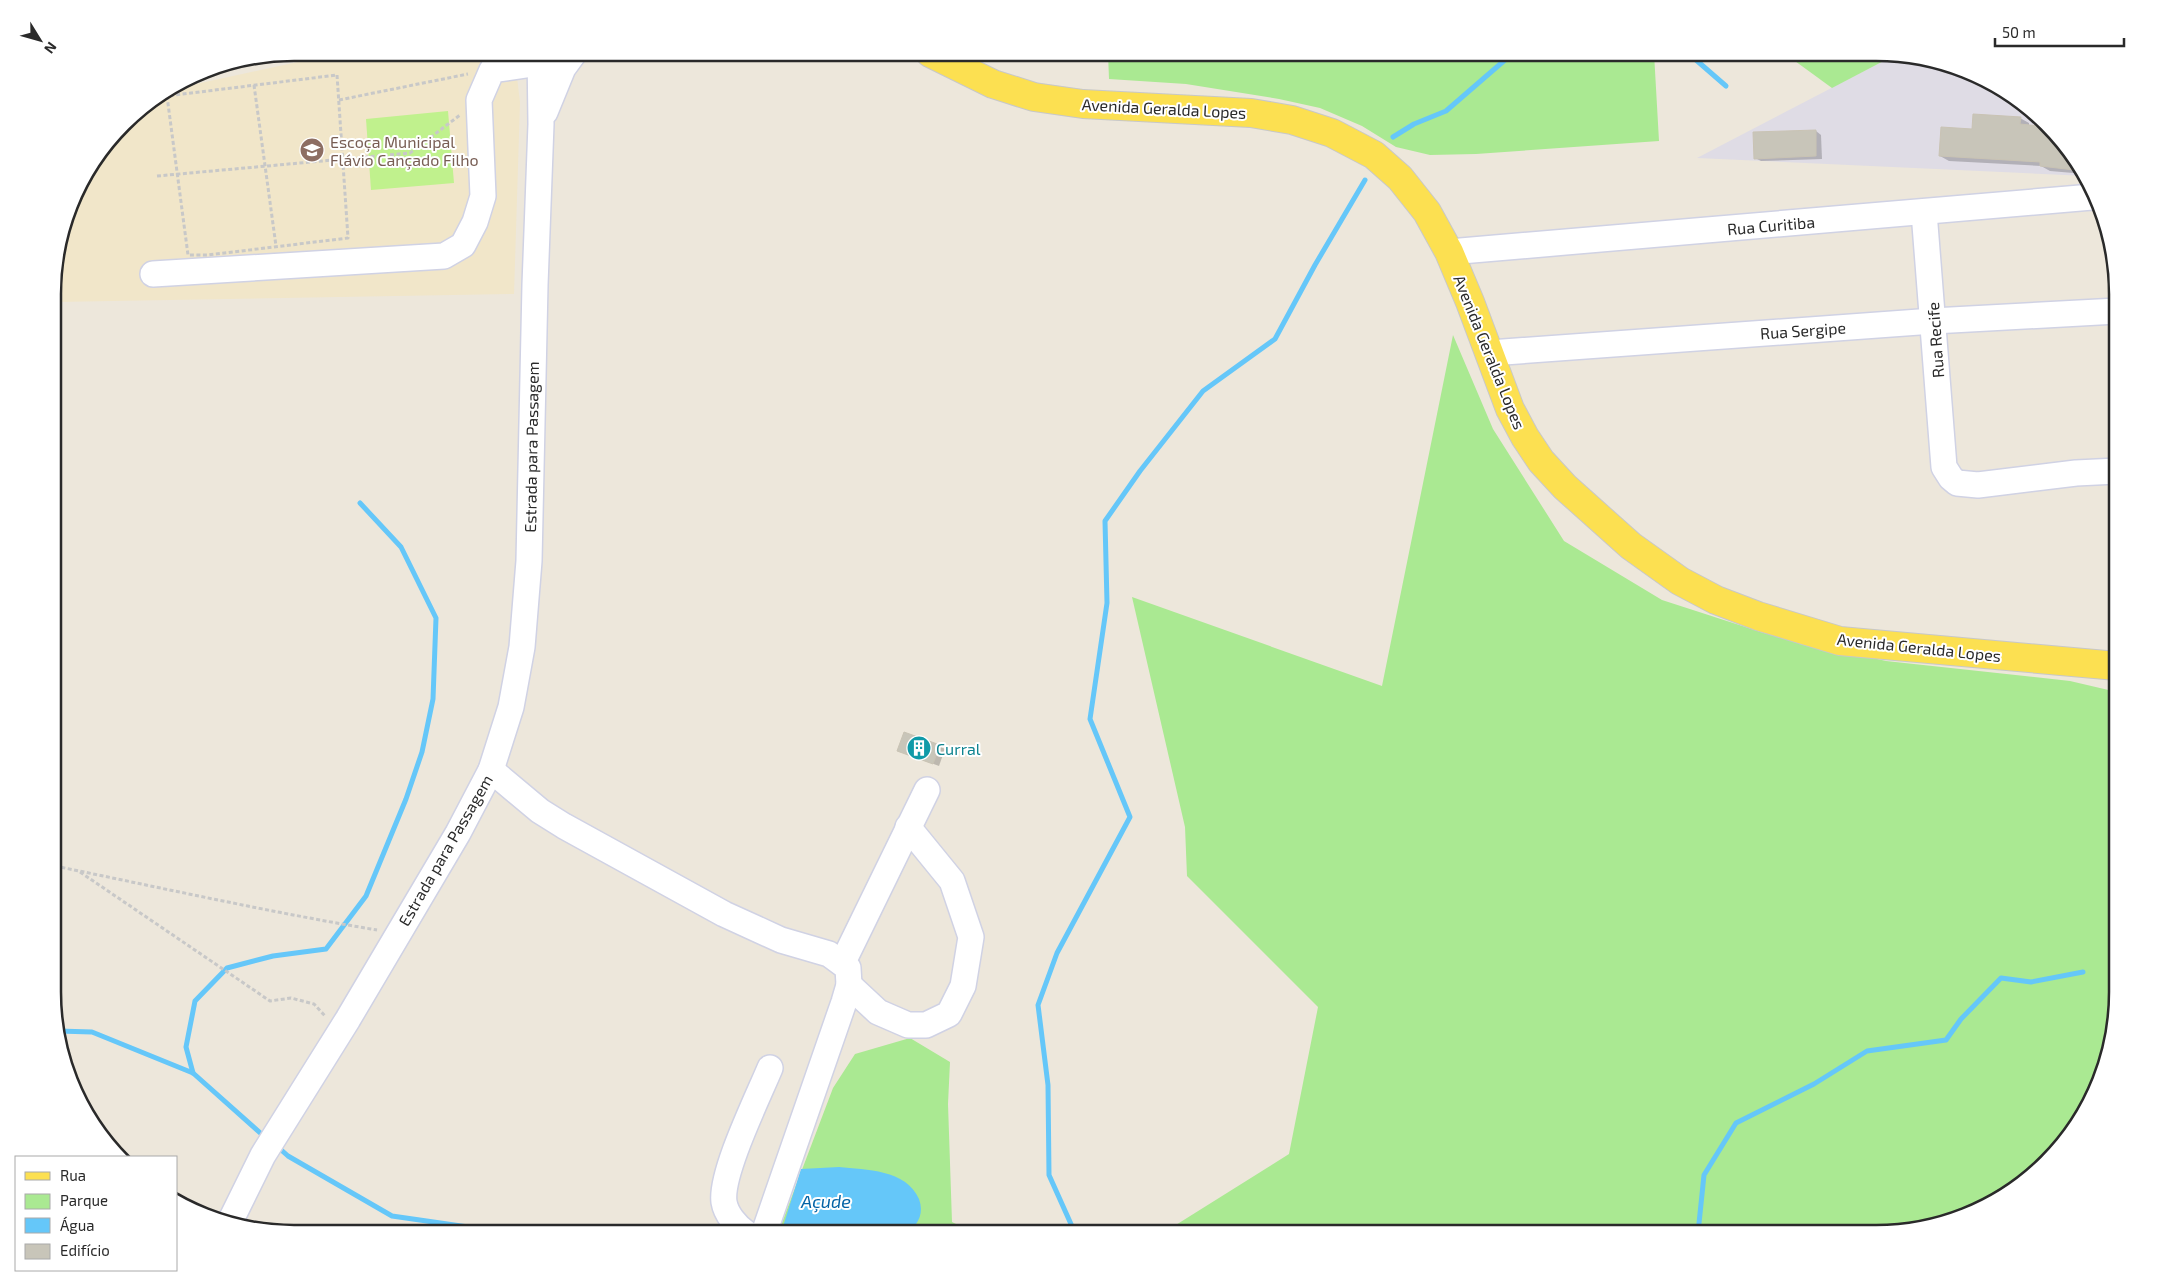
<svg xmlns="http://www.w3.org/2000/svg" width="2170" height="1286" viewBox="0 0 2170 1286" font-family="'Exo 2',sans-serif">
  <rect width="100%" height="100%" fill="#ede7db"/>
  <!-- industrial -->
  <path fill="#dfdce5" d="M1895 55 1939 61 1997 85 2047 123 2086 176 1697 158Z"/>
  <!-- education -->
  <path fill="#f1e6c9" d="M339 53H514L520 102 514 294 55 302V263L78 187 135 113 173 89Z"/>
  <!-- green -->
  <g fill="#aae992">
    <path d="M1108 53H1654L1659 141 1476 154 1430 155 1396 147 1362 126 1320 108 1279 99 1186 84 1109 79Z"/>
    <path d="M1784 53H1876L1895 55 1832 88Z"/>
    <path d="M1453 335 1493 429 1564 541 1662 600 1764 633 1886 661 2070 681 2117 692V1008L2109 1055 2085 1113 2047 1163 1997 1201 1939 1225 1892 1233H1163L1289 1154 1318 1007 1187 876 1185 827 1132 597 1382 686Z"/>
    <path d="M910 1038 950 1062 948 1104 952 1222 974 1233H778L833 1088 855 1054Z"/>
  </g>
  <!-- pitch -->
  <path fill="#c0f18d" d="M448 111 454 183 371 190 366 119Z"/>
  <!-- water -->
  <path fill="#65c7f9" d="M839 1167C866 1170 906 1169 919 1199 924 1213 919 1222 909 1233H781L801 1169Z"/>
  <!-- shadow -->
  <g fill="#0003">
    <path d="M2020 118 2029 123V126L2050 128 2085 174 2050 171 2041 166 1949 161 1940 156 1973 130Z"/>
    <path d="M1816 131 1821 135 1822 159 1761 161 1755 158Z"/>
    <path d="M939 746 945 749 939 766 899 751Z"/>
  </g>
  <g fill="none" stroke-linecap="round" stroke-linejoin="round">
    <!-- stream -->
    <g stroke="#65c7f9" stroke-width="5">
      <path d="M1688 53 1726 86"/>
      <path d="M1393 137 1414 124 1446 111 1513 53"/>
      <path d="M58 1031 92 1032 193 1073 266 1138"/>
      <path d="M193 1073 186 1047 195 1001 227 968 273 956 326 949 366 896 406 799 422 752 433 699 436 618 401 547 360 503"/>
      <path d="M279 1148 288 1156 392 1216 510 1233"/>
      <path d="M1075 1233 1049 1175 1048 1085 1038 1005 1057 953 1130 817 1090 719 1107 603 1105 521 1140 471 1203 391 1275 339 1315 265 1365 180"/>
      <path d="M1698 1233 1704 1175 1736 1123 1814 1084 1867 1051 1946 1040 1961 1019 2001 978 2031 982 2083 972"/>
    </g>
  </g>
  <!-- building -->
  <g fill="#c8c5b9" stroke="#c9c3b4">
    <path d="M1973 114 2021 117 2020 124 2049 127 2083 171 2040 166V162L1939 156 1941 127 1972 129Z"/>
    <path d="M1816 130V156L1754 159 1753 132Z"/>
    <path d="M904 732 940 745 933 764 897 751Z"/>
  </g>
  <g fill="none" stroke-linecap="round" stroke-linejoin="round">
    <defs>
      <g id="minor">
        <path d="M545 112 563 68 574 53"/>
        <path d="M1924 212 1944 467 1951 478 1957 483 1978 485 2076 473 2117 471"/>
        <path d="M1449 252 2092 197"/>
        <path d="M153 274 444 256 463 245 475 222 483 196 479 100 492 70 540 63"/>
        <path d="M1490 353 1933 321 2117 311"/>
        <path d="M491 770 540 811 564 826 724 914 781 940 829 954 848 968 849 985 844 1002 764 1233"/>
        <path d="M843 962 927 790"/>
        <path d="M849 985 878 1012 908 1025H926L949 1014 963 986 971 937 952 881 908 827"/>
        <path d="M229 1224 263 1155 348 1019 458 833 491 770 511 707 522 647 529 561 535 285 541 124 540 53"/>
        <path d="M746 1233C736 1226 726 1214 724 1202 720 1174 758 1097 770 1068"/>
      </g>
      <path id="major" d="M930 53 993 84 1034 97 1083 104 1251 113 1292 120 1332 133 1374 155 1400 178 1427 212 1449 252 1470 302 1510 409 1525 437 1541 461 1565 487 1631 546 1680 581 1716 600 1758 616 1840 641 2117 666"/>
    </defs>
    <!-- minor casing -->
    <use href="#minor" stroke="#d0d2e4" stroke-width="28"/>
    <!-- major casing -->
    <use href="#major" stroke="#c8c8c8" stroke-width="30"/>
    <!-- path -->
    <g stroke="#c8c8c8" stroke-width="3" stroke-dasharray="4 2.5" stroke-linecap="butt">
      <path d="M337 75 348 238 208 255H188L167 96Z"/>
      <path d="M254 85 276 246"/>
      <path d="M339 100 468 74"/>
      <path d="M157 176 410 153 460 115"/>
      <path d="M55 866C162 888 269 912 377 930"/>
      <path d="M80 872 270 1001 291 998 314 1004 325 1016"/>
    </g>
    <!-- minor -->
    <use href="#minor" stroke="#fff" stroke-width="25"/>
    <!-- major -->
    <use href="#major" stroke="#fce051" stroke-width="28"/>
  </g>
  <!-- icons -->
  <defs>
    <symbol id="school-disc" viewBox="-11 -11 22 22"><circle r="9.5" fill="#8d6e63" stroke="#fff"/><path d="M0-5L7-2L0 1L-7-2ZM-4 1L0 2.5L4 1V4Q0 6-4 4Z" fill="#fff"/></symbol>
    <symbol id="building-disc" viewBox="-11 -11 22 22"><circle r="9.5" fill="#0f9aa8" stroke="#fff"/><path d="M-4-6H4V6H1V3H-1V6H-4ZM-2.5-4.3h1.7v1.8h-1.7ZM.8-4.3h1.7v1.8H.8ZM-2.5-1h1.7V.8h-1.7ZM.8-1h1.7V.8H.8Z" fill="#fff"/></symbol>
  </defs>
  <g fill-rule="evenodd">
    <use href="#school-disc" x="298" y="136" width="28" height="28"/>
    <use href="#building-disc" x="905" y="734" width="28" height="28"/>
  </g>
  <g text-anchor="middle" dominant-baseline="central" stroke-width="4" stroke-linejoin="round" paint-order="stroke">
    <!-- street labels -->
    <g font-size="16" fill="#2a2a2a" stroke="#fff">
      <text transform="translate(1164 108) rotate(3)">Avenida Geralda Lopes</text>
      <text transform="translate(1771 225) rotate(-5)">Rua Curitiba</text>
      <text transform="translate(1803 330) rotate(-4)">Rua Sergipe</text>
      <text transform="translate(1935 340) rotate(-94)">Rua Recife</text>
      <text transform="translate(1490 352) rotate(68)">Avenida Geralda Lopes</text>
      <text transform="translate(531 447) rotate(-89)">Estrada para Passagem</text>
      <text transform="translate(1919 647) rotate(6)">Avenida Geralda Lopes</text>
      <text transform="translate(445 850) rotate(-60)">Estrada para Passagem</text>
    </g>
    <!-- education labels -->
    <g font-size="16" fill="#785e54" stroke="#fff" text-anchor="start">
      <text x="330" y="141">Escoça Municipal<tspan x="330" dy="18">Flávio Cançado Filho</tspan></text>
    </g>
    <!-- culture labels -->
    <g font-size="16" fill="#0d838f" stroke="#fff" text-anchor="start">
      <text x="936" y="748">Curral</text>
    </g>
    <!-- water labels -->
    <g font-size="18" font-style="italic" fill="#0263a6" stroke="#fff">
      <text x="826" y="1201">Açude</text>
    </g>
  </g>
  <!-- crop -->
  <path d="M0 0H2170V1286H0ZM294 61H1876A233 233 0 0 1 2109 294V992A233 233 0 0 1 1876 1225H294A233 233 0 0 1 61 992V294A233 233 0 0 1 294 61Z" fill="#fff" fill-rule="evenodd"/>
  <path fill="none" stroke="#2a2a2a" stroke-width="2.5" d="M294 61H1876A233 233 0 0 1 2109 294V992A233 233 0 0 1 1876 1225H294A233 233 0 0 1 61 992V294A233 233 0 0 1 294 61Z"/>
  <!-- legend -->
  <rect x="15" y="1156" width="162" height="115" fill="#ffffff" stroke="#aaaaaa"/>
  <rect x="25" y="1172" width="25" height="8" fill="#fce051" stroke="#aaaaaa"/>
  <text x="60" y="1181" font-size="15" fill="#2a2a2a">Rua</text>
  <rect x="25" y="1194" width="25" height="15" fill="#aae992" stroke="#aaaaaa"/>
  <text x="60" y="1206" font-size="15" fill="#2a2a2a">Parque</text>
  <rect x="25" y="1218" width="25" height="15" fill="#65c7f9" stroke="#aaaaaa"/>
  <text x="60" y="1231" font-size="15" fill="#2a2a2a">Água</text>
  <rect x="25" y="1244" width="25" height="15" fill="#c8c5b9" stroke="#aaaaaa"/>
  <text x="60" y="1256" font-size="15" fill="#2a2a2a">Edifício</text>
  <!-- north arrow -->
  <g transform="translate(40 40) rotate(127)" stroke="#ffffff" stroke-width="4" paint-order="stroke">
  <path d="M0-4L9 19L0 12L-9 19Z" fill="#2a2a2a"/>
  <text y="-8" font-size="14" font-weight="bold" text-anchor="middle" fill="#2a2a2a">N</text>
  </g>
  <!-- scale -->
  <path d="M1995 38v8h129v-8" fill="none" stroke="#2a2a2a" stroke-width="2.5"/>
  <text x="2002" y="38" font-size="15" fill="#2a2a2a" stroke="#ffffff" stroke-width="4" paint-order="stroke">50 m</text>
</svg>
